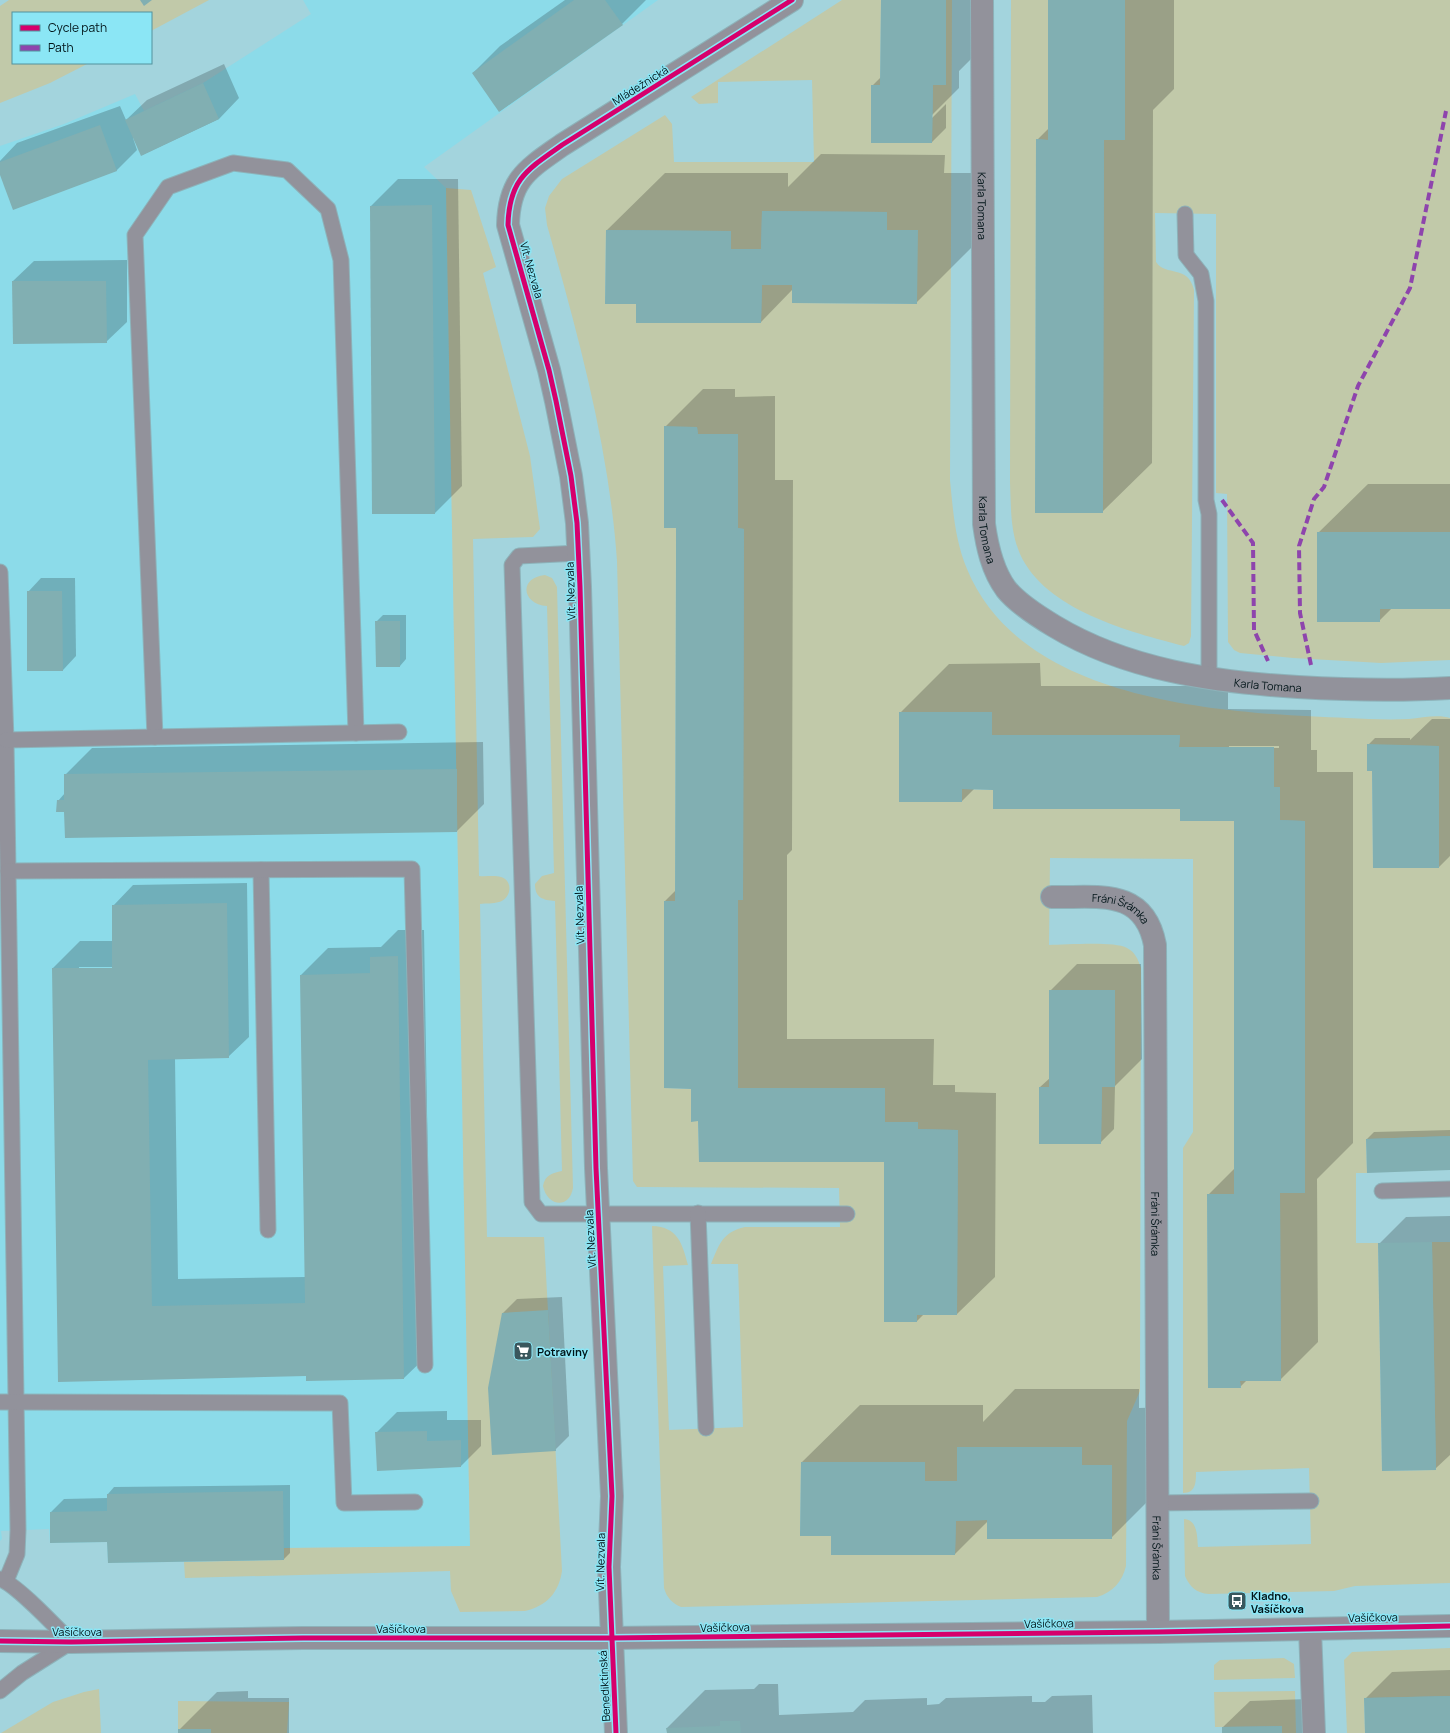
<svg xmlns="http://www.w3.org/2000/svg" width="1450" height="1733" viewBox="0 0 1450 1733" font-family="Manrope,sans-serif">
  <rect width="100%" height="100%" fill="#a3d4dd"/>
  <!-- built -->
  <path fill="#8cdbe9" d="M303 0H658L424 167 446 188 470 1546 284 1548V1560L108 1563 107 1542 50 1543 49 1529 1 1531 2 1539 0 1541V146L64 124 135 94 144 111 203 83 311 14Z"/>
  <!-- green -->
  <g fill="#c1c9a9" fill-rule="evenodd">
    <path d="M9 0H209L151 31V13H13V63H89L50 83 0 103V6Z"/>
    <path d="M842 0H881L880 85 871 86V143H932L933 85H946V0H952L950 480C953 511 955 540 967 569 1022 703 1223 713 1347 718 1367 719 1389 720 1409 719 1422 718 1438 714 1450 718V1136L1366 1139 1367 1173H1356V1243H1378L1382 1471 1436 1470 1432 1242H1450V1209V1583L1355 1586 1334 1591 1209 1594C1196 1593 1190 1587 1185 1576L1184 1519C1198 1520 1197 1537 1198 1547L1311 1544 1309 1468 1196 1472C1196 1482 1196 1493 1183 1493V1148L1193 1132V859L1050 858 1049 945C1066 945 1114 941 1127 948 1135 952 1138 959 1141 968L1140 1391 1127 1421 1126 1566C1122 1582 1113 1592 1097 1597L681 1607C672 1603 667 1598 664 1588L652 1226C678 1227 682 1243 688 1265L663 1266 669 1430 743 1427 738 1264H711C719 1245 722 1232 745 1227H840L839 1188 637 1187 633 1181 617 561C609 446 578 335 547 225L545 208 549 196 562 179 665 115 672 124 674 162H814L812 80 718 82V103L699 104 691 97ZM762 211 887 212V230L917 304 793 303 792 285H762L761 323 636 304H605L606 230 730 231 731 249H761ZM664 427H697L698 434H738V528L744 529 743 900H738V1088H799L885 1122H918V1129L958 1130 957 1315H917V1322H884V1162L699 1161 698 1121H691V1089L664 1088V901H675L676 528H664ZM991 712 992 735 1180 736 1179 747H1273L1274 787 1280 788V820L1305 821V1193H1280L1281 1381H1240L1241 1388H1208L1207 1195 1234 1194V821H1180V809H994L993 790 962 789V802H899V713ZM1367 745 1439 746V868H1373L1372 771H1367ZM1049 990H1115V1087H1102L1101 1144H1039V1087H1049ZM957 1447H1081L1082 1465H1112V1538L988 1539 987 1520 956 1521 955 1555H831V1536H800L801 1462H925V1481H957Z"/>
    <path d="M1011 0H1048V140L1036 139 1035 513 1103 467 1104 140 1125 139V0H1450V532L1318 533 1380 622V609H1450V660L1381 663 1293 658 1240 653 1234 650 1228 642 1227 494 1216 493V214L1155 213 1156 262C1166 277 1188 264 1194 290L1191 636 1189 643 1184 646C1130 632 1045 610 1020 554 1010 531 1011 506 1010 482Z"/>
    <path d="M446 188 471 190 496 267 483 273 530 456 540 529 533 537 473 539 479 876C486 877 494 875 501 877 514 881 511 899 499 902 493 904 486 903 480 904L487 1237H544L562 1571C559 1592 547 1606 525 1611L460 1612 451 1591 450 1571 185 1578 184 1562 284 1560V1548L470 1546Z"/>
    <path d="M545 575 552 578 557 587 573 1188C569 1210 547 1206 543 1186 545 1175 552 1173 562 1171L555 901C543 900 535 898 535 884L542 876 554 873 547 606C522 604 518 578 545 575Z"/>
    <path d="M1450 1648V1696L1364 1698 1365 1733H1347L1344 1660 1352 1652Z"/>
    <path d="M1284 1658 1294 1664 1295 1678 1214 1680V1665L1220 1660Z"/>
    <path d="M99 1689 101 1733H1L53 1702 84 1692Z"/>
    <path d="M1295 1691 1296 1733H1282V1726L1215 1727 1214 1692Z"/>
    <path d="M178 1701 289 1702 287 1733H211V1729H178Z"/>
  </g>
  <!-- shadow -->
  <g fill="#0003" fill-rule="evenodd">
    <path d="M565 0H646L622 24 500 111 473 73 500 46Z"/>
    <path d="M882 0H973V57L959 71V88L928 119 930 120 946 104V128L932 142 872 86 881 77Z"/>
    <path d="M1049 0H1174V89L1153 110 1152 463 1102 512 1037 140 1049 128Z"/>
    <path d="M224 64 239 98 219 119 142 155 134 138H133L137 150 116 171 0 173V161L17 143 120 106 126 120 147 100Z"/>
    <path d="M821 154 945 155 944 173H975L974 245 916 303 793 289 761 322 637 303 607 230 665 173H788V187Z"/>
    <path d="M398 179H458L462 486 435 513H373L371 206Z"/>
    <path d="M127 260V322L106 342 13 281 34 261Z"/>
    <path d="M703 389H735V397L775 396V480H793L792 850 787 855V1039H934L933 1085H955V1092L996 1093 995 1277 957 1314H924L917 1321 886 1159 699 1120 692 1088 665 901 676 890 677 528 665 427Z"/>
    <path d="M1368 484H1450V608H1392L1379 621 1318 533Z"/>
    <path d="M41 578H75L76 656 63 670 28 592Z"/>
    <path d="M383 615H406V659L400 666 376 622Z"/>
    <path d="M1040 663 1041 686H1228V709L1311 710V750H1317V772H1353V1143L1317 1179 1318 1342 1280 1380H1247L1240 1387 1208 1195 1235 1168 1237 820 1181 808 994 789H974L962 801 900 713 949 664ZM1229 746H1279V748H1229Z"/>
    <path d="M1432 719H1450V856L1439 867 1373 770 1368 745 1375 738H1410V740Z"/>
    <path d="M483 742 484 804 457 831 65 811 58 801 65 793V775L92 748Z"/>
    <path d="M247 883 249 1037 228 1057 175 1058 178 1279 306 1277 301 975 328 948 381 947 398 930H424L431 1352 404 1378 307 1375 59 1381 53 968 80 941H113V906L133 885ZM79 967H117V969H79Z"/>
    <path d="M1077 964H1141L1142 1059 1115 1086 1114 1129 1100 1143 1040 1087 1050 1078V991Z"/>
    <path d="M1450 1130V1169L1367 1139 1374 1132Z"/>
    <path d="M1450 1216V1455L1435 1469 1379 1244 1406 1217Z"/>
    <path d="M562 1297 569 1436 555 1450 503 1313 517 1299Z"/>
    <path d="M1015 1389H1139V1408L1169 1407V1480L1111 1538 988 1521 955 1554 832 1535 802 1462 860 1405H983V1422Z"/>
    <path d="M447 1411V1420H481V1446L461 1466 376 1433 397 1412Z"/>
    <path d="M290 1485V1553L284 1559 108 1540 51 1512 64 1499 108 1498V1494L114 1487Z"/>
    <path d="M1450 1670V1733H1366L1365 1699 1392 1672Z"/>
    <path d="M759 1684H778L779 1715 853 1712 865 1700 927 1698V1705L939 1704 946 1698 1032 1696V1702H1045L1052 1696 1092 1695 1093 1733H668L667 1728 705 1690 754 1689Z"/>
    <path d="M248 1691V1698H289V1733H179V1730L217 1692Z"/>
    <path d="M1309 1699 1310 1733H1223V1727L1250 1701Z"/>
  </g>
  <!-- building -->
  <g fill="#81afb2">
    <path d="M140 0H152L144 6Z"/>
    <path d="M574 0H605L623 25 499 112 472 73Z"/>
    <path d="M881 0H946V85H933L932 143H871V85H880Z"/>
    <path d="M1048 0H1125V140H1104L1103 513H1035L1036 139 1048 140Z"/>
    <path d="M203 83 219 119 141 156 125 120Z"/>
    <path d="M100 125 117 171 13 210 0 175V162Z"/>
    <path d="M432 205 435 514H372L370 206Z"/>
    <path d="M762 211 887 212V230H918L917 304 792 303V285H762L761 323H636V304H605L606 230 731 231V249H761Z"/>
    <path d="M12 281H106L107 343 13 344Z"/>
    <path d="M664 426 697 427 698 434H738V528L744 529 743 900H738V1088H885V1122H918V1129L958 1130 957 1315H917V1322H884V1162H699L698 1121 691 1122V1089L664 1088V901H675L676 560V528H664Z"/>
    <path d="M1317 532H1450V609H1380V622H1317Z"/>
    <path d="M27 591H62L63 671H27Z"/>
    <path d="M375 621H400V667H376Z"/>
    <path d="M899 712H992V735H1180L1179 747H1274V787H1280V820L1305 821V1193H1280L1281 1381H1240L1241 1388H1208L1207 1194H1234V821H1180V809H993V790L962 789V802H899Z"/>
    <path d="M1367 744 1439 746V868H1373L1372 771H1367Z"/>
    <path d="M457 769V832L65 838 64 812H56L57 800H64V774Z"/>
    <path d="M227 903 229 1058 148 1060 152 1306 305 1303 300 975 370 973V957L398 956 404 1379 306 1381V1376L58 1382 52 968H112V905Z"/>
    <path d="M1049 990H1115V1087H1102L1101 1144H1039V1087H1049Z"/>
    <path d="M1450 1136V1170L1367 1173 1366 1139Z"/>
    <path d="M1432 1242 1436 1470 1382 1471 1378 1243Z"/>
    <path d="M548 1310 556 1451 492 1455 488 1388 502 1313Z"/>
    <path d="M427 1431V1441L461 1440V1467L377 1471 375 1432Z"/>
    <path d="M957 1447H1082V1465H1112V1539H987V1520L956 1521 955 1555H831V1536H800L801 1462H925V1481H957Z"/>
    <path d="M283 1491 284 1560 108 1563 107 1542 50 1543V1512L107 1511V1494Z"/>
    <path d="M1450 1696V1733H1365L1364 1698Z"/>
    <path d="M720 1721H740L741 1733H667L666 1728 720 1726Z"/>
    <path d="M1282 1726V1733H1222V1727Z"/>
    <rect x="178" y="1729" width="33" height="4"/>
  </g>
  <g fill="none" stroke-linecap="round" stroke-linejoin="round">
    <defs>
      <g id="lane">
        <path d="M1185 214 1186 255 1201 274 1206 301V500L1209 514V678"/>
        <path d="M579 553 519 556 512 565 532 1202 541 1214H847"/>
        <path d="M0 572 6 740 18 1530 17 1554 6 1581"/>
        <path d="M155 737 135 235 168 187 233 163 287 170 328 209 341 260 356 733"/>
        <path d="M6 740 399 732"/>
        <path d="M261 870 268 1230"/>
        <path d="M8 871 412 869 425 1365"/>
        <path d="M1382 1191 1450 1189"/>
        <path d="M698 1213 706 1428"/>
        <path d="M0 1402 340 1403 344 1503 415 1502"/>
        <path d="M1157 1503 1311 1501"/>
        <path d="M0 1579C16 1584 57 1628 71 1642L22 1673 0 1691"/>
      </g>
      <g id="street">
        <path id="s1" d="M982 0 984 524C987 546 992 570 1006 589 1017 603 1039 617 1054 626 1127 670 1214 682 1298 687 1349 690 1399 691 1450 688"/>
        <path id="s2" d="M1052 897C1098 898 1144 887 1155 945L1158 1632"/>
        <path d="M1310 1629 1314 1733"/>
        <path d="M0 1641 71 1642 303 1638H611L1158 1632 1450 1626"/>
        <path d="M616 1733 609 1567 612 1496 596 1168 580 587 577 523 571 476 556 401 549 370 508 225C509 179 528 169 562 145L792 0"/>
      </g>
    </defs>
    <!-- lane casing -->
    <use href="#lane" stroke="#8db2b9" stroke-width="17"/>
    <!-- street casing -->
    <use href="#street" stroke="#8db2b9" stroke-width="24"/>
    <!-- lane -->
    <use href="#lane" stroke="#92929b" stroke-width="15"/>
    <!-- street -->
    <use href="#street" stroke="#92929b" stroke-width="22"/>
    <!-- quiet -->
    <g stroke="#8e44ad" stroke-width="4" stroke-dasharray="8 4" stroke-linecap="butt">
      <path d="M1222 500 1253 543 1254 630 1268 661"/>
      <path d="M1311 665 1300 613 1299 546 1314 499 1324 487 1358 386 1410 288 1446 111"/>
    </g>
    <defs>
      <g id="cycleway">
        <path d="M0 1641 71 1642 303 1638H611L1158 1632 1450 1626"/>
        <path d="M616 1733 609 1567 612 1496 596 1168 580 587 577 523 571 476 556 401 549 370 508 225C509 179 528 169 562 145L792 0"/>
      </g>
    </defs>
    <!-- cycleway casing -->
    <use href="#cycleway" stroke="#8be6f5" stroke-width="8"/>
    <!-- cycleway -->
    <use href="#cycleway" stroke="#d6006c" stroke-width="5"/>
  </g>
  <!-- icons -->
  <defs>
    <symbol id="supermarket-square" viewBox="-11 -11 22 22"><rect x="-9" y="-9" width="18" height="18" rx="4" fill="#39575d" stroke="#8be6f5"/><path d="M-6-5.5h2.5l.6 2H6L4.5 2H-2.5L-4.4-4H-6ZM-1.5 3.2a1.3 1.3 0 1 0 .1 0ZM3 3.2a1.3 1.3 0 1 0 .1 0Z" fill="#fff"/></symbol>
    <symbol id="bus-square" viewBox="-11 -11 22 22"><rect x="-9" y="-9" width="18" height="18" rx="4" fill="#39575d" stroke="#8be6f5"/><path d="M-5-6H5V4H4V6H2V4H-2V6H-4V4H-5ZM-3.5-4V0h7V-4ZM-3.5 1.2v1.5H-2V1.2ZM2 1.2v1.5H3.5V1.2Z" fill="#fff"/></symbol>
  </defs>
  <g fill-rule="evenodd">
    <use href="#supermarket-square" x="512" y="1340" width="22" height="22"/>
    <use href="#bus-square" x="1226" y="1590" width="22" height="22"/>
  </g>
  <g text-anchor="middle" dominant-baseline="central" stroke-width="3" stroke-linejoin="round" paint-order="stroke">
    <!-- street labels -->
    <g font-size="11" fill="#001418" stroke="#8be6f5">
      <text transform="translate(640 85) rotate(-32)">Mládežnická</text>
      <text stroke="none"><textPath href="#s1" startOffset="206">Karla Tomana</textPath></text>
      <text transform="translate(532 270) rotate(74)">Vít. Nezvala</text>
      <text stroke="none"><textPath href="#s1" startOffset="530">Karla Tomana</textPath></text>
      <text transform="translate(570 591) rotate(-92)">Vít. Nezvala</text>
      <text stroke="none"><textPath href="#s1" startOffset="878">Karla Tomana</textPath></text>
      <text stroke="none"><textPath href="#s2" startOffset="72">Fráni Šrámka</textPath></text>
      <text transform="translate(579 915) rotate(-92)">Vít. Nezvala</text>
      <text stroke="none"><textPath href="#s2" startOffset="407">Fráni Šrámka</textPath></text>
      <text transform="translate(590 1239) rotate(-93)">Vít. Nezvala</text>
      <text stroke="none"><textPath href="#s2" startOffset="731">Fráni Šrámka</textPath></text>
      <text transform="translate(600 1562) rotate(-89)">Vít. Nezvala</text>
      <text transform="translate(1373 1617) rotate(-1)">Vašíčkova</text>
      <text transform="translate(1049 1623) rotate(-1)">Vašíčkova</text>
      <text transform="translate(725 1627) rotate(-1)">Vašíčkova</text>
      <text x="401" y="1628">Vašíčkova</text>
      <text x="77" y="1631">Vašíčkova</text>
      <text transform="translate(604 1686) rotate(-93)">Benediktínská</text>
    </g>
    <!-- poi labels -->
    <g font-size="11" font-weight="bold" fill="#001418" stroke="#8be6f5" text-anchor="start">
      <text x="537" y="1351">Potraviny</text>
      <text x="1251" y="1595">Kladno,<tspan x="1251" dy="13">Vašíčkova</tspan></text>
    </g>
  </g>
  <!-- legend -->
  <rect x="12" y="12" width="140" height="52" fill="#8be6f5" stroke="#53929d"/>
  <rect x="20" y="25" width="20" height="6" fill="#d6006c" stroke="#53929d"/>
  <text x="48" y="32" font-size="12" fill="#001418">Cycle path</text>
  <rect x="20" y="45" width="20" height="6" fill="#8e44ad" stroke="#53929d"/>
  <text x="48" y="52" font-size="12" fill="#001418">Path</text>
</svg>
